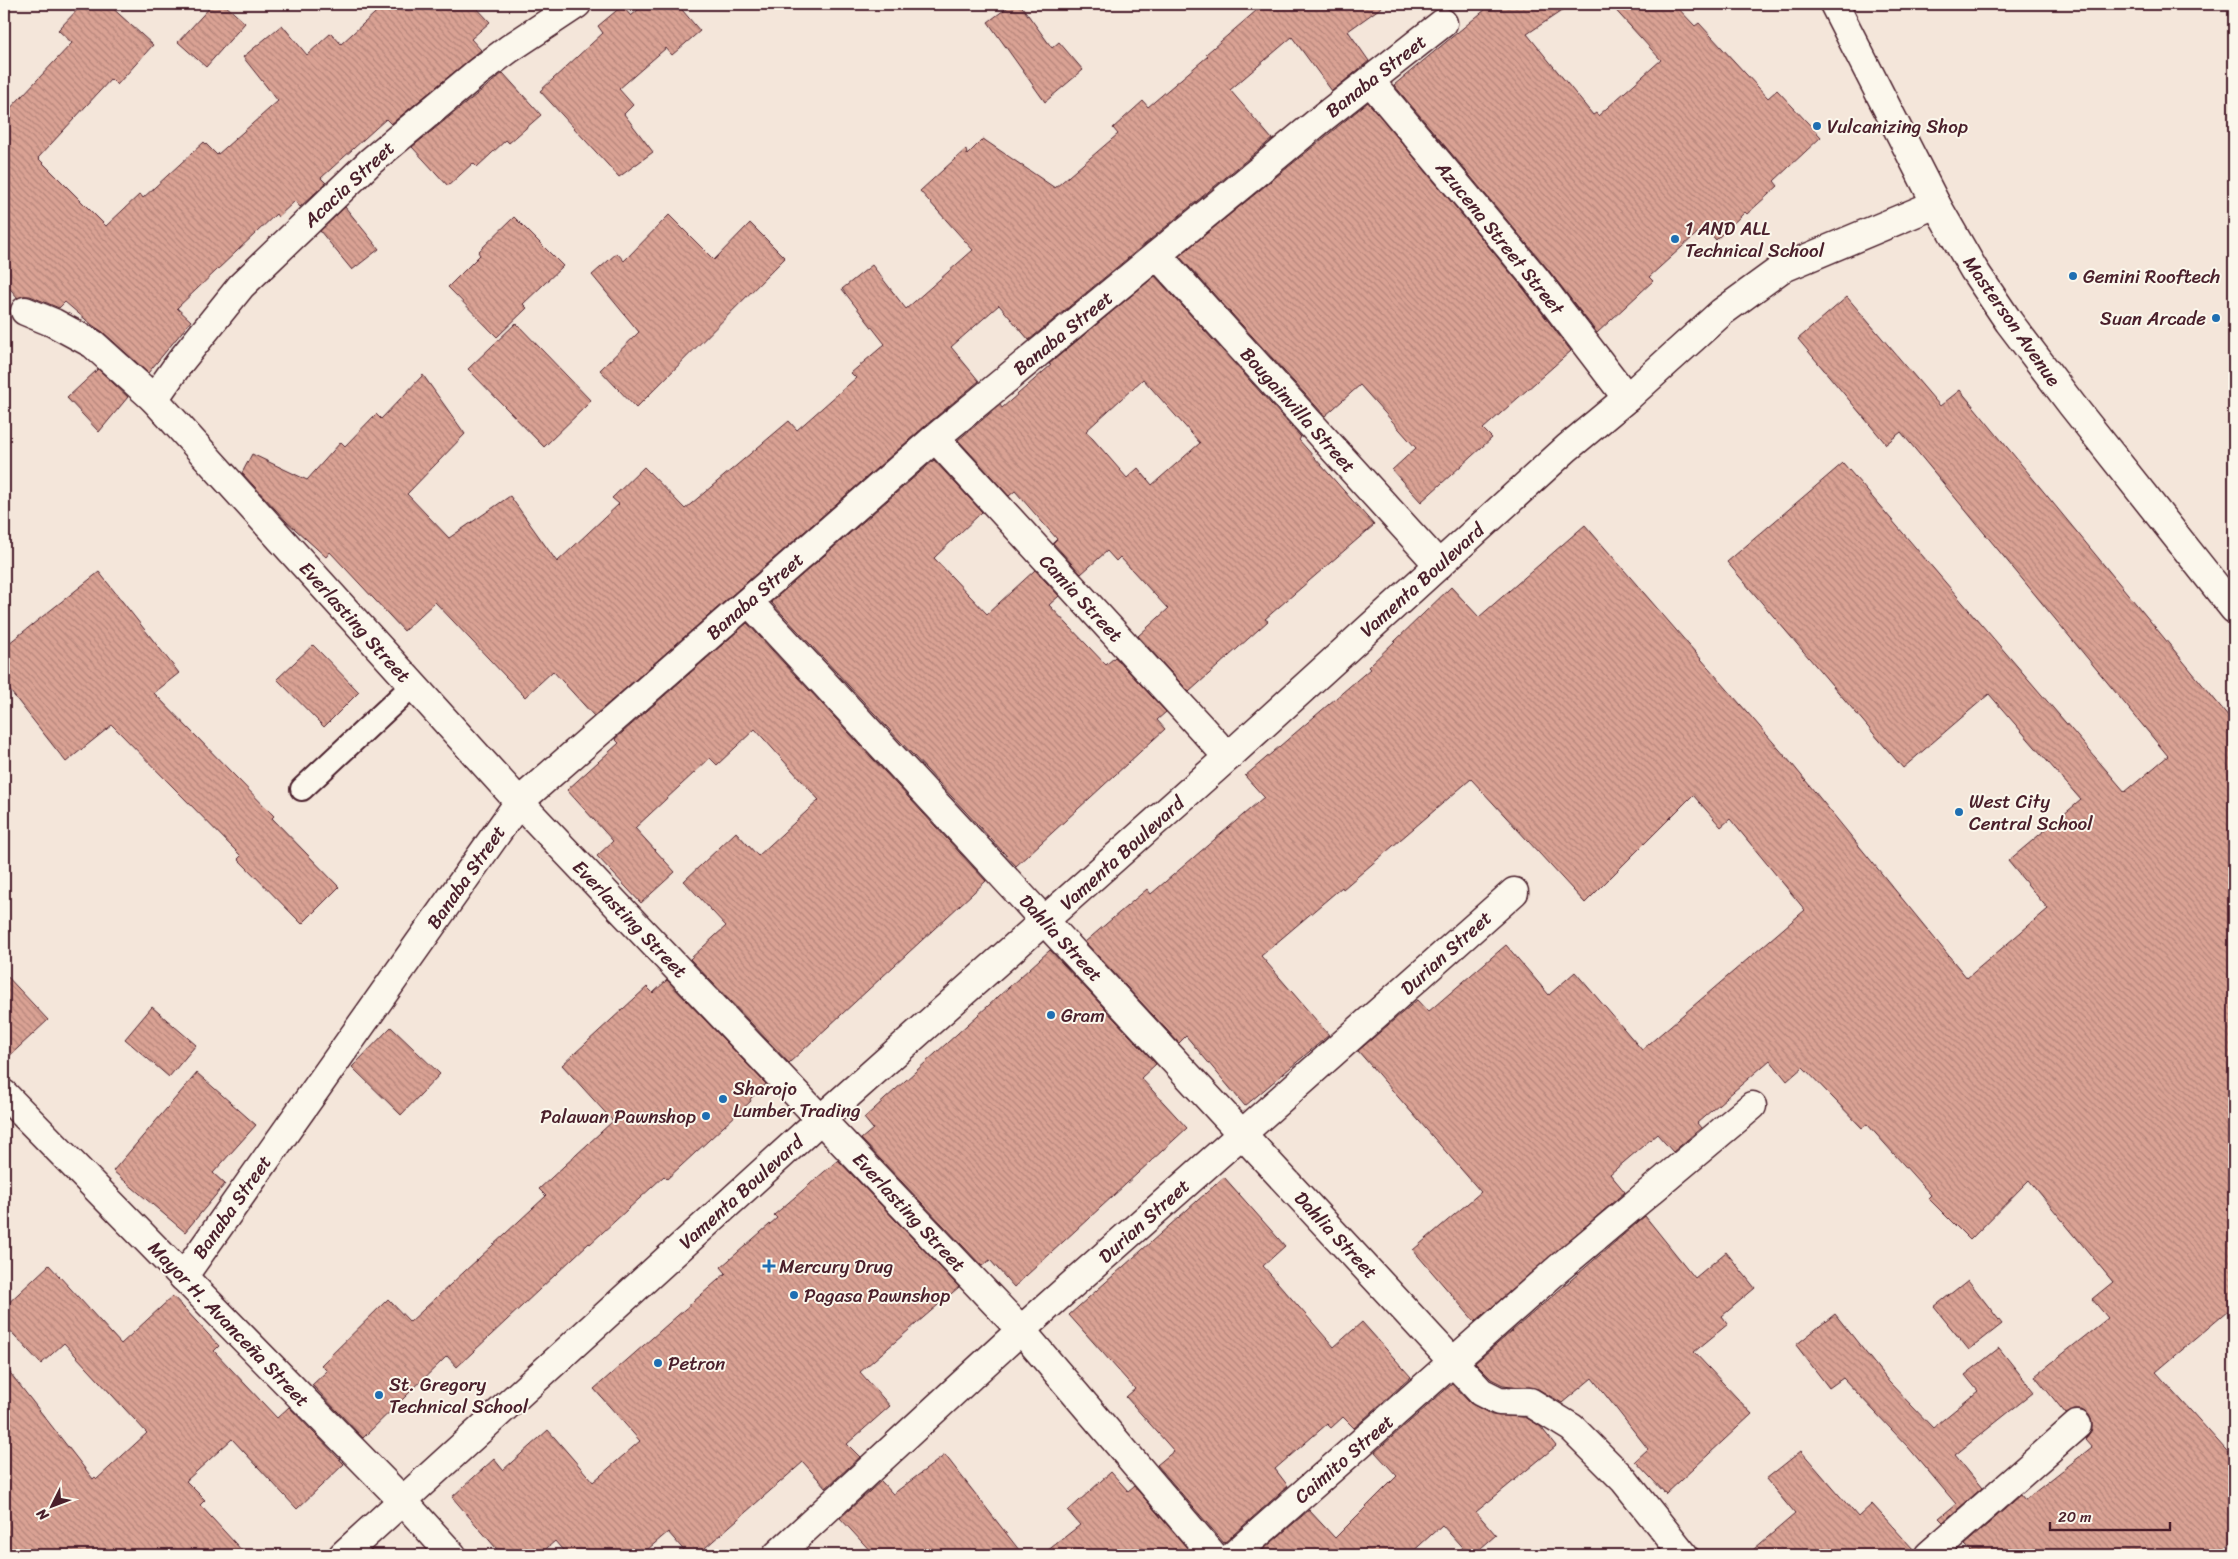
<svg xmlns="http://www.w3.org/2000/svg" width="2238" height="1559" viewBox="0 0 2238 1559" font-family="Sriracha,sans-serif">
  <defs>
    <pattern id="building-back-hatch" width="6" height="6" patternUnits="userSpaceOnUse" patternTransform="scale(1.25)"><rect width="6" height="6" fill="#daa294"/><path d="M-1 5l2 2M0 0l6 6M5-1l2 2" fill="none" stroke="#b38379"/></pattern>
  </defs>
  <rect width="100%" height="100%" fill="#f4e6da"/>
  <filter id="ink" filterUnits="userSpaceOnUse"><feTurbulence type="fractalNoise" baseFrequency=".02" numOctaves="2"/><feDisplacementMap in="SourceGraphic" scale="10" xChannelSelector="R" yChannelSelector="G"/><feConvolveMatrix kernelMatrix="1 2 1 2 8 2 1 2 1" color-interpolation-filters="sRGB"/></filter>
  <g filter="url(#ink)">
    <!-- building -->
    <g fill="url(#building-back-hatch)" stroke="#4a1f2b" fill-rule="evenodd">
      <path d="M83 4H108L153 45 117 85 111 79 38 158 106 226 140 194 143 198 204 142 217 155 278 101 243 57 282 25 307 55 331 33 341 44 385 4H473L490 22 471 39 481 50 391 124 386 119 321 178 326 183 300 207 295 201 278 217 276 214 177 308 191 321 148 373 103 332 92 325 65 302 59 308 30 296H23L18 298 4 282V115L72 43 58 30Z"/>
      <path d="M213 4H224L245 23 206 67 178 42Z"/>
      <path d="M645 4H677L700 31 672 55 666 48 619 89 633 105 624 114 653 152 619 177 540 91 603 33 598 26 622 6 631 16Z"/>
      <path d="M1012 4H1020L1052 48 1059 42 1083 70 1045 102 988 22Z"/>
      <path d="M1264 4H1386L1348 31 1369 61 1332 91 1292 37 1230 90 1272 139 1029 340 999 305 951 347 979 381 925 426 594 716 553 671 525 697 435 602 404 631 330 552 326 557 286 521 242 473 252 454 307 480 341 442 345 446 376 414 381 419 423 375 465 434 407 494 449 538 510 496 557 562 619 504 612 498 644 467 685 509 789 421 797 430 856 378 851 373 885 344 842 289 872 265 906 309 973 250 920 191 966 149 967 155 983 139 1055 188 1118 134 1113 128 1143 101 1148 107 1208 56 1206 54Z"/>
      <path d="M1492 4H1572L1527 34 1593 115 1596 113 1598 116 1661 60 1610 4H1674L1695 26 1699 23 1768 98 1777 90 1821 137 1774 181 1778 186 1747 214 1745 212 1716 240 1704 227 1649 277 1653 281 1597 333 1547 268 1394 85Z"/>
      <path d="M503 73 541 115 509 143 506 140 477 167 473 163 448 186 412 147Z"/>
      <path d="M1368 102 1523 288 1571 351 1483 429 1492 438 1421 502 1392 470 1416 448 1360 385 1325 416 1179 256Z"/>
      <path d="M345 207 379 249 352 270 320 231Z"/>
      <path d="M669 215 714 260 750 223 785 258 636 408 600 370 639 332 592 275 617 253 624 261Z"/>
      <path d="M514 217 563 266 523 304 527 308 497 337 448 287 480 255 478 252Z"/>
      <path d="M1155 276 1301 437 1299 440 1374 525 1265 619 1268 621 1189 692 1138 636 1168 609 1120 557 1116 561 1107 551 1081 574 1053 543 1057 539 1015 491 1009 496 958 440 1000 405 1002 408 1051 365 1049 364ZM1143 379 1200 443 1152 485 1138 468 1127 478 1086 431Z"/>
      <path d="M1847 297 1940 406 1960 390 2234 723V1306L2156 1372 2234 1459V1538L2213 1555H1974L1964 1545 2021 1495 2025 1500 2092 1447 2085 1439 2092 1430V1421L2089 1415 2082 1410H2074L2066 1414 2035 1376 2108 1318 2092 1299 2113 1282 2029 1180 1970 1240 1928 1198 1931 1195 1867 1124 1862 1128 1803 1067 1787 1081 1770 1060 1697 1123 1701 1128 1673 1152 1657 1134 1610 1174 1625 1192 1475 1322 1413 1250 1481 1192 1358 1051 1417 1000 1428 1012 1506 945 1549 995 1575 972 1642 1050 1805 910 1730 819 1721 827 1693 795 1585 903 1471 779 1343 889 1342 887 1261 956 1329 1035 1245 1106 1186 1036 1179 1043 1085 942 1147 889 1151 894 1264 797 1245 776 1370 669 1368 667 1451 587 1479 617 1585 525 1792 764 1967 978 2048 909 2008 861 2081 800 1989 694 1903 768 1727 562 1843 463 2125 792 2168 756 1901 432 1886 444 1798 339Z"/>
      <path d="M516 323 591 401 544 447 468 369Z"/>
      <path d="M98 369 128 397 99 432 67 398Z"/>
      <path d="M934 460 982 512 934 558 987 614 1035 570 1059 596 1049 605 1106 665 1115 657 1166 712 1157 720 1165 729 1016 866 771 602Z"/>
      <path d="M99 572 179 673 154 693 274 816 272 818 339 887 302 924 238 859 241 856 112 725 66 762 4 683V647Z"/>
      <path d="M747 623 986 881 789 1063 690 959 726 926 684 881 736 832 758 856 819 800 755 729 717 765 710 758 635 828 675 872 641 903 597 856 613 841 567 790 619 743 615 739Z"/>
      <path d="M313 645 359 692 324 727 277 679Z"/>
      <path d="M1050 950 1156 1064 1141 1078 1187 1128 1014 1287 990 1260 982 1266 861 1139 873 1129 864 1118Z"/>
      <path d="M4 973 48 1020 4 1061Z"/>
      <path d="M667 980 766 1084 750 1099 751 1101 667 1179 664 1176 590 1244 589 1243 457 1367 447 1356 363 1438 312 1385 327 1371 321 1365 388 1299 410 1322 546 1196 539 1189 613 1121 562 1065 647 987 653 993Z"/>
      <path d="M152 1007 196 1045 169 1077 125 1039Z"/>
      <path d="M391 1027 440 1074 401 1115 352 1067Z"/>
      <path d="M197 1073 256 1125 213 1173 225 1184 185 1232 113 1171Z"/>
      <path d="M838 1160 959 1287 860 1372 890 1406 847 1444 860 1457 826 1488 803 1462 697 1555H688L668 1532 641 1555H567L555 1541 539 1555H502L452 1497 494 1459 503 1470 548 1430 593 1482 640 1441 594 1389 726 1273 721 1267 777 1218 774 1215Z"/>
      <path d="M1224 1177 1285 1246 1263 1266 1334 1347 1362 1322 1411 1377 1354 1428 1343 1417 1331 1428 1327 1424 1275 1469 1288 1486 1224 1543 1157 1465 1174 1451 1126 1397 1135 1389 1069 1315Z"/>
      <path d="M1645 1216 1695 1278 1726 1252 1755 1288 1722 1316 1728 1324 1694 1352 1752 1414 1666 1494 1635 1461 1648 1449 1592 1378 1562 1403 1538 1389 1503 1385 1491 1379 1475 1363Z"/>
      <path d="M49 1265 121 1344 173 1296 219 1346 214 1351 277 1418 289 1407 344 1464 297 1509 232 1439 186 1481 205 1500 200 1505 246 1555H4V1365L93 1479 95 1477 97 1479 147 1433 64 1343 41 1364 4 1324V1307Z"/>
      <path d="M1968 1280 2002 1324 1969 1350 1934 1307Z"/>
      <path d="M1835 1314 1889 1382 1933 1428 1978 1391 1965 1375 1999 1348 2034 1392 1955 1455 1982 1488 1943 1522 1939 1518 1956 1504 1908 1447 1843 1378 1829 1388 1796 1345Z"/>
      <path d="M1452 1384 1470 1403 1492 1415 1525 1417 1540 1426 1556 1446 1476 1512 1496 1535 1473 1555H1469L1442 1525 1409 1555H1257L1309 1510 1335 1538 1397 1476 1375 1452Z"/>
      <path d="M1801 1451 1858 1517 1872 1504 1914 1550V1555H1747L1795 1514 1766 1479Z"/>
      <path d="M945 1455 1023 1555H874L840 1518 881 1481 893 1494Z"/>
      <path d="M1111 1472 1128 1491 1134 1486 1193 1555H1042L1080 1525 1068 1511Z"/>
    </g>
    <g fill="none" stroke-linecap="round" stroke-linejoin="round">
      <defs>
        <path id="service" d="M302 789 412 686"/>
        <g id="minor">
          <path d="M1370 81 1535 278 1627 398"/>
          <path d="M1157 255 1439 565"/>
          <path d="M25 311 54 323 93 344 154 399 519 802 1021 1330 1213 1555"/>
          <path d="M154 399 180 362 241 286 371 161 478 72 509 49 577 4"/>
          <path d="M935 438 1228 757"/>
          <path d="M749 602 1481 1392 1499 1401 1530 1402 1572 1428 1624 1480 1684 1555"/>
          <path d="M4 1094 403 1501 452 1555"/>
          <path d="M183 1277 519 802 935 438 1325 116 1443 23"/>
          <path d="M777 1555 1021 1330 1514 892"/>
          <path d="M1234 1555 1559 1268 1752 1106"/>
          <path d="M1929 1555 2077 1425"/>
        </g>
        <g id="primary">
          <path d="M1834 4 1936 204 1974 270 2009 322 2072 405 2234 609"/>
          <path d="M343 1555 821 1119 1228 757 1567 448 1627 398 1722 312 1781 269 1936 204"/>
        </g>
      </defs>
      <!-- service casing -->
      <use href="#service" stroke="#4a1f2b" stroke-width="26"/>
      <!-- minor casing -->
      <use href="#minor" stroke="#4a1f2b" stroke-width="31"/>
      <!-- primary casing -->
      <use href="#primary" stroke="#4a1f2b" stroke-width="31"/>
      <!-- service -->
      <use href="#service" stroke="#fbf7ec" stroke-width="22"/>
      <!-- minor -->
      <use href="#minor" stroke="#fbf7ec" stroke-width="28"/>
      <!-- primary -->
      <use href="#primary" stroke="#fbf7ec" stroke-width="28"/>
    </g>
  </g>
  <!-- markers -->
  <g fill="#1f6fb2" stroke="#fbf7ec" stroke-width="2">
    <circle cx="1817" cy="126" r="5"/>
    <circle cx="1675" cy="239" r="5"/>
    <circle cx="2073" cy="276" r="5"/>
    <circle cx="2216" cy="318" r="5"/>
    <circle cx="1959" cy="812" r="5"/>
    <circle cx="1051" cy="1015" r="5"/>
    <circle cx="723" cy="1099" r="5"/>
    <circle cx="706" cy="1116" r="5"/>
    <path d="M766.5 1258.5h5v5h5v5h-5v5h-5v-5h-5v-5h5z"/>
    <circle cx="794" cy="1295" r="5"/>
    <circle cx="658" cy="1363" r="5"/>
    <circle cx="379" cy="1395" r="5"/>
  </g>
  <g text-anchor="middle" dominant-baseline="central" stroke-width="4" stroke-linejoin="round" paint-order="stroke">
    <!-- street labels -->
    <g font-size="19" fill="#4a1f2b" stroke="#fbf7ec">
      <text transform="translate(1376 76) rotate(-38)">Banaba Street</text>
      <text transform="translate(349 184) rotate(-43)">Acacia Street</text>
      <text transform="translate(1500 238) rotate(51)">Azucena Street Street</text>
      <text transform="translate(2012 321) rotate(55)">Masterson Avenue</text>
      <text transform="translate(1063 333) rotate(-39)">Banaba Street</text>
      <text transform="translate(1298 410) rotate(48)">Bougainvilla Street</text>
      <text transform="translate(1422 580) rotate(-42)">Vamenta Boulevard</text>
      <text transform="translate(755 596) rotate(-41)">Banaba Street</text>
      <text transform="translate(1081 598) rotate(47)">Camia Street</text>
      <text transform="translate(355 622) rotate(48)">Everlasting Street</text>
      <text transform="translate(1122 853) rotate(-42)">Vamenta Boulevard</text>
      <text transform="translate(466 877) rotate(-55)">Banaba Street</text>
      <text transform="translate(630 919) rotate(46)">Everlasting Street</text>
      <text transform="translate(1061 938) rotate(47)">Dahlia Street</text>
      <text transform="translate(1446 953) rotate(-42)">Durian Street</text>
      <text transform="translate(741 1192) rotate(-42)">Vamenta Boulevard</text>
      <text transform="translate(232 1207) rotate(-55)">Banaba Street</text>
      <text transform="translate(909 1212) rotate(47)">Everlasting Street</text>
      <text transform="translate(1144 1221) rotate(-42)">Durian Street</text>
      <text transform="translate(1336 1235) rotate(47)">Dahlia Street</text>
      <text transform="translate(229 1324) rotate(46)">Mayor H. Avanceña Street</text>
      <text transform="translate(1344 1459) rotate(-41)">Caimito Street</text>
    </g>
    <!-- poi labels -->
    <g font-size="19" fill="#4a1f2b" stroke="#fbf7ec" text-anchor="start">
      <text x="1827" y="126">Vulcanizing Shop</text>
      <text x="1685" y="228">1 AND ALL<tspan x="1685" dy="22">Technical School</tspan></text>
      <text x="2083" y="276">Gemini Rooftech</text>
      <text x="2206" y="318" text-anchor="end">Suan Arcade</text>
      <text x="1969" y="801">West City<tspan x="1969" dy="22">Central School</tspan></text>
      <text x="1061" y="1015">Gram</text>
      <text x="733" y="1088">Sharojo<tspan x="733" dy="22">Lumber Trading</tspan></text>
      <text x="696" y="1116" text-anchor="end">Palawan Pawnshop</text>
      <text x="779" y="1266">Mercury Drug</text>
      <text x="804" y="1295">Pagasa Pawnshop</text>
      <text x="668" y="1363">Petron</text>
      <text x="389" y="1384">St. Gregory<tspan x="389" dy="22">Technical School</tspan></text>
    </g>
  </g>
  <!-- margin -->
  <rect width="2238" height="1559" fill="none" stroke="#fbf7ec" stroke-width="20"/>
  <rect x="10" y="10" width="2218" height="1539" fill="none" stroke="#4a1f2b" stroke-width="2" filter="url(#ink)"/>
  <!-- north arrow -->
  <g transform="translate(52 1506) rotate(228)" stroke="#fbf7ec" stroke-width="4" paint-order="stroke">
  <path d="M0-4L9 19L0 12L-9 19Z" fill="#4a1f2b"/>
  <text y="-8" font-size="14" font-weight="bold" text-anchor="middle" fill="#4a1f2b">N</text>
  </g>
  <!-- scale -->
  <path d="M2050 1522v8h120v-8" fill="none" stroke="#4a1f2b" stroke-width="2.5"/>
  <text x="2058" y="1522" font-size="15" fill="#4a1f2b" stroke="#fbf7ec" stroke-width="4" paint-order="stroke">20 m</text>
</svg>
